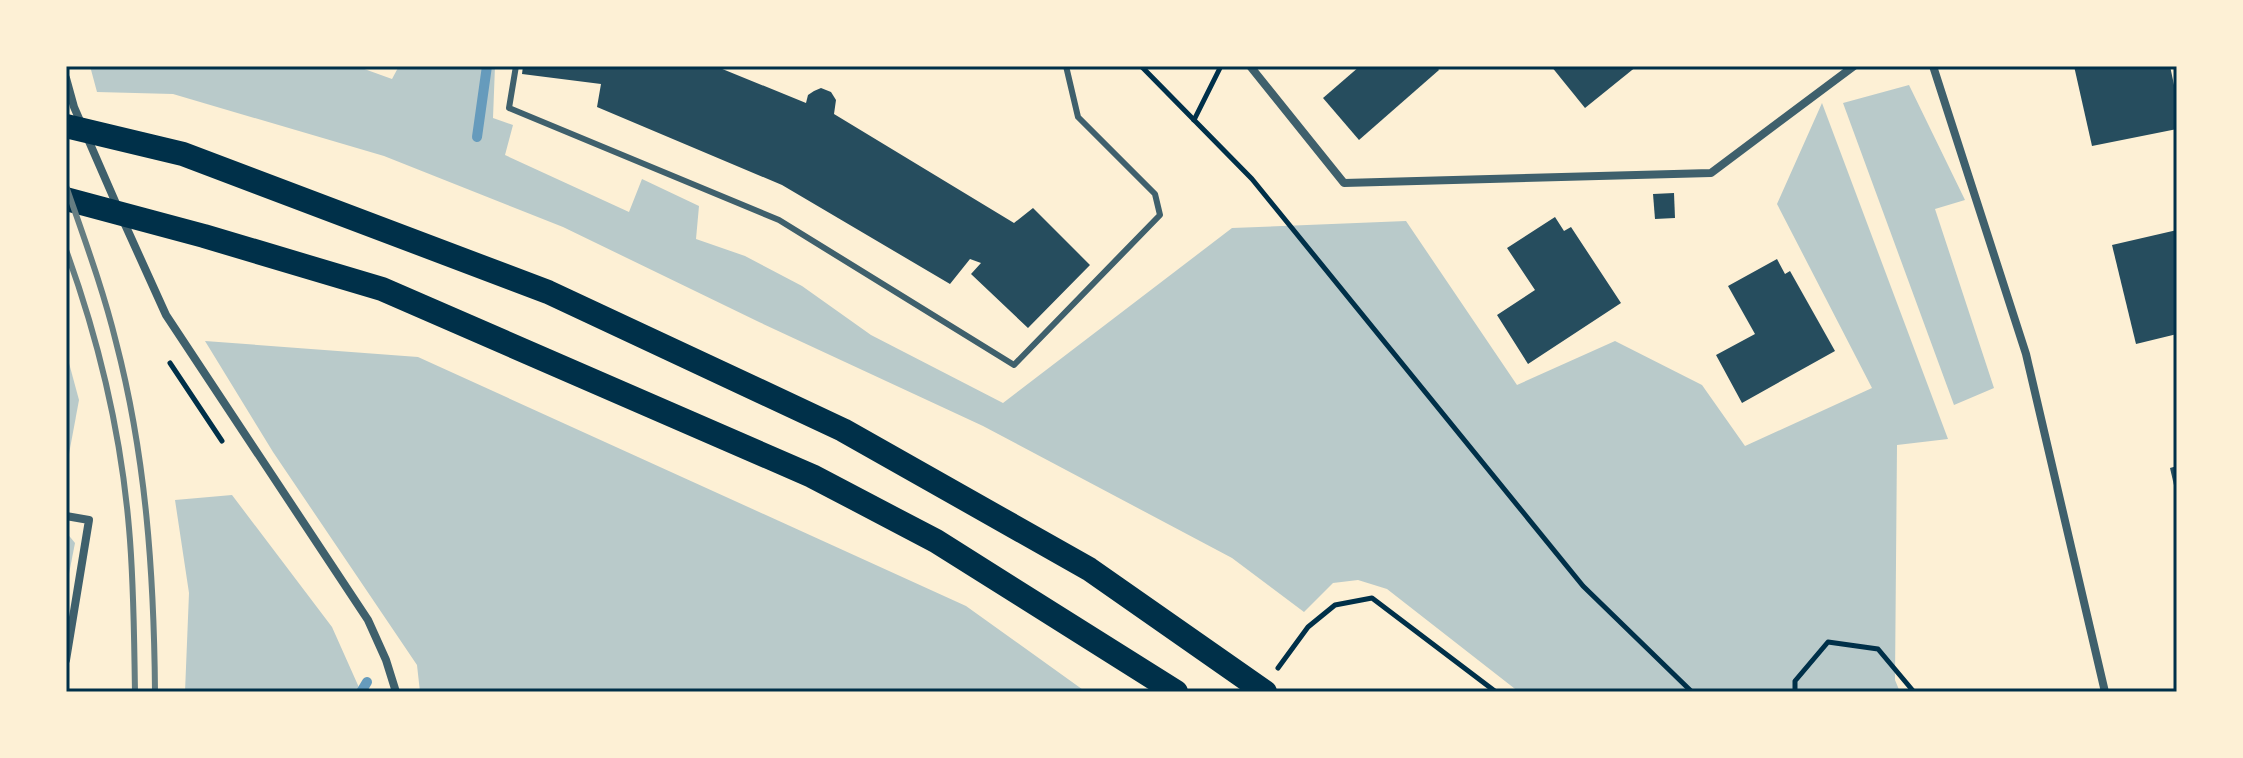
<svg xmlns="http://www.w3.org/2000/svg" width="2243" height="758" viewBox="0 0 2243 758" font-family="Quicksand,sans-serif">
  <rect width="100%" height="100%" fill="#fdf0d5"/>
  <!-- green -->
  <g fill="#b9caca">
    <path d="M90 66H356L392 79 399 66H495L493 118 513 125 505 155 629 212 642 179 699 206 696 239 745 256 802 286 871 335 1003 403 1232 228 1406 221 1517 385 1615 341 1702 385 1745 446 1872 388 1777 204 1822 103 1948 439 1897 445 1895 680 1900 692H1519L1387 589 1358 580 1333 583 1304 612 1232 558 983 426 759 322 563 227 384 156 173 94 97 92Z"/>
    <path d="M1909 85 1965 200 1935 209 1994 388 1954 405 1843 103Z"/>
    <path d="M205 341 418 357 966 606 1086 692H420L417 665 273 452Z"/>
    <path d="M66 352 79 400 66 470Z"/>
    <path d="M232 495 332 627 361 692H185L189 593 175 500Z"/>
    <path d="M66 532 75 543 66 589Z"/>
  </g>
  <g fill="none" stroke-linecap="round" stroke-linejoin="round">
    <!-- stream -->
    <g stroke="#669bbc" stroke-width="10">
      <path d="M477 137 487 66"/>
      <path d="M361 692 367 682"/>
    </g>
  </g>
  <!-- building -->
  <g fill="#264d5e">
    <path d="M523 66H715L806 103 808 95 814 91 821 88 831 92 836 100 834 114 1014 223 1033 208 1090 265 1028 328 971 274 981 263 970 259 950 284 782 185 597 107 601 84 522 74Z"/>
    <path d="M1360 66H1436L1439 70 1359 140 1323 98Z"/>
    <path d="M1551 66H1637L1585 108Z"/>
    <path d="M2074 66H2170L2177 99V129L2092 146Z"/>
    <path d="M1674 193 1675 218 1655 219 1653 194Z"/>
    <path d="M1555 217 1564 231 1571 227 1621 303 1528 364 1497 315 1535 290 1507 248Z"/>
    <path d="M2177 230V334L2136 344 2112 245Z"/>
    <path d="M1777 259 1785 274 1790 271 1835 351 1742 403 1716 355 1755 334 1728 286Z"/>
    <path d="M2177 466V494H2176L2170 468Z"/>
  </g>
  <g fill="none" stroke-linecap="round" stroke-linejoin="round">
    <!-- path -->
    <g stroke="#003049" stroke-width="5">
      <path d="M1141 66 1252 179 1583 586 1692 692"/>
      <path d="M1194 120 1221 66"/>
      <path d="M170 363 222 441"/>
      <path d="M1278 668 1308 627 1335 605 1372 598 1496 692"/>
      <path d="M1795 692V681L1828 642 1878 649 1914 692"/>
    </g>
    <!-- service -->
    <path stroke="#3f606c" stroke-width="6" d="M516 66 509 108 779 220 1014 365 1160 215 1155 194 1078 117 1066 66"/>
    <!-- minor -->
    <g stroke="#3f606c" stroke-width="8">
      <path d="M1250 66 1344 183 1711 173 1854 66"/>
      <path d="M1933 66 2026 354 2105 692"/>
      <path d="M66 78 74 107 118 208"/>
      <path d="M123 220 166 315 368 620 386 660 396 692"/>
      <path d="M66 516 89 520 66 660"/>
    </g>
    <!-- motorway -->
    <g stroke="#003049" stroke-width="24">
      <path d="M66 126 183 154 548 292 843 430 1089 569 1265 692"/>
      <path d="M66 199 204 236 382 289 812 476 936 541 1176 692"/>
    </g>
    <!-- rail -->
    <g stroke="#657d81" stroke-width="6">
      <path d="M66 186C84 238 103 289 116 342 146 457 154 574 155 692"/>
      <path d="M66 250C98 338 121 434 129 528 134 583 134 637 135 692"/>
    </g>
  </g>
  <!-- border -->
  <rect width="2243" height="758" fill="none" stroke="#fdf0d5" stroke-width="136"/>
  <rect x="68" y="68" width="2107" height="622" fill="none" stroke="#003049" stroke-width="3"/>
</svg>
